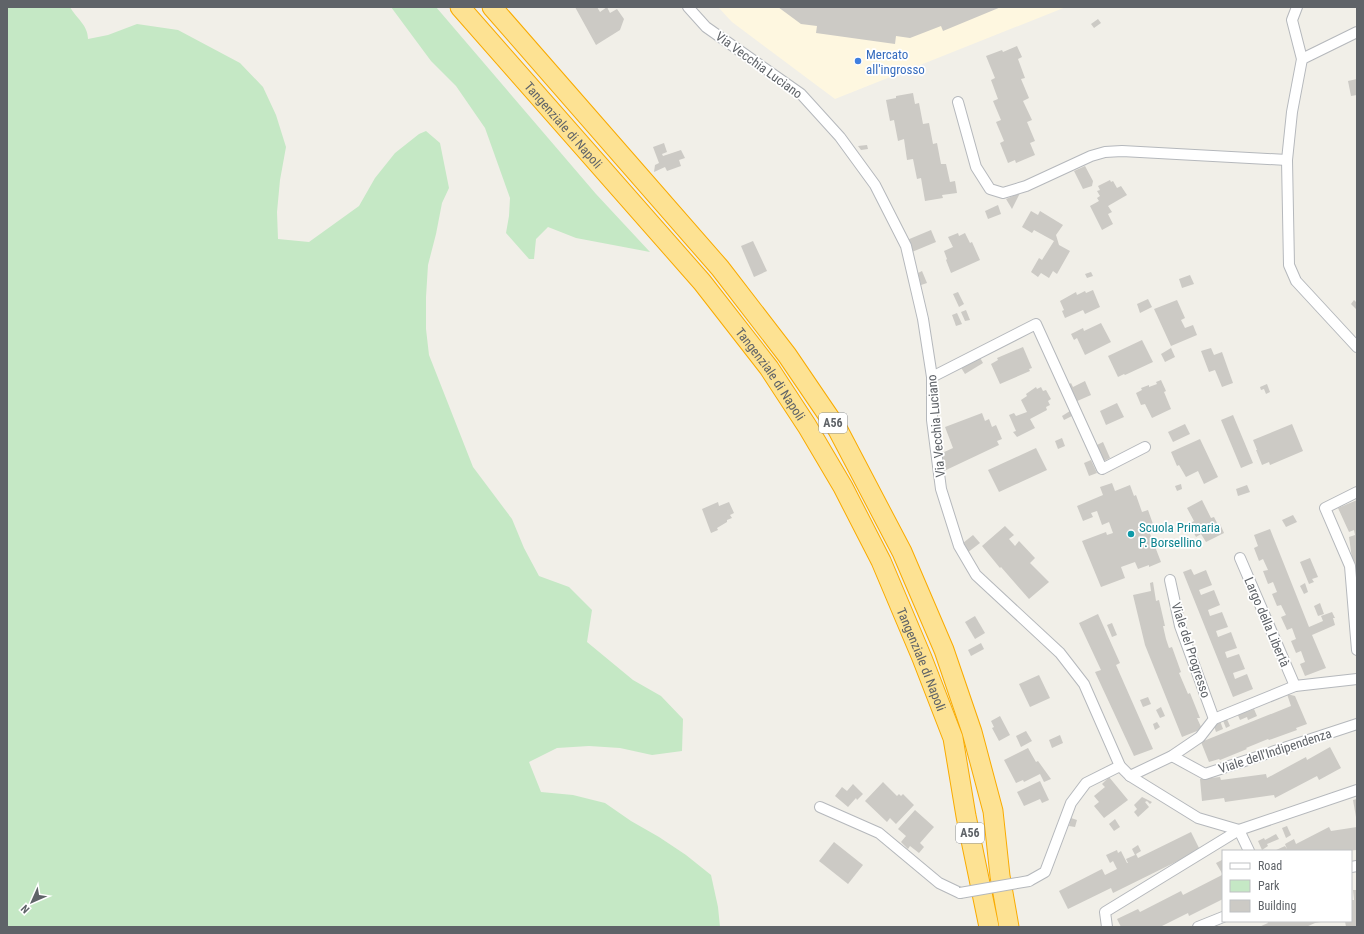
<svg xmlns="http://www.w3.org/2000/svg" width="1364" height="934" viewBox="0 0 1364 934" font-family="'Roboto Condensed',sans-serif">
  <rect width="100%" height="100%" fill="#f1efe8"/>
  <!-- commercial -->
  <path fill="#fef7e0" d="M718 7H1066L835 99 732 22Z"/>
  <!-- green -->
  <g fill="#c5e8c5">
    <path d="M7 7H70C76 18 88 25 88 39L108 35 137 24 178 30 240 63 263 87 276 115 286 147 280 180 277 212 278 239 309 242 359 206 375 178 395 153 419 134 426 131 440 143 449 188 442 203 436 234 428 265 426 297V329L429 355 473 467 512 519 524 548 539 576 569 587 592 610 587 642 633 680 661 696 683 719 682 751 652 755 620 748 589 746 557 748 529 762 541 792 573 795 605 803 631 821 659 837 686 855 711 875 718 907 720 927H7Z"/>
    <path d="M391 7H436L596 194 650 252 576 238 548 227 536 239 534 259H529L506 233 509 216 510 198 485 128 456 86 431 61Z"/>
  </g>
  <!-- building -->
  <g fill="#cccac5">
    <path d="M575 7H597L600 12 607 7 610 13 617 9 624 19 620 30 596 45Z"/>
    <path d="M778 7H1001L943 31 941 26 910 38 896 36 895 44 816 33 817 26 801 24Z"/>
    <path d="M1098 19 1101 23 1094 28 1091 24Z"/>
    <path d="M1017 46 1022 57 1018 59 1025 78 1021 79 1029 98 1023 101 1032 120 1027 122 1035 141 1030 143 1035 155 1016 163 1015 160 1008 163 1000 143 1004 141 996 122 1001 120 993 101 998 99 991 80 995 78 986 56 1002 50 1003 52Z"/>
    <path d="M1357 79V95L1351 96 1348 81Z"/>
    <path d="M913 93 915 104 919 103 923 124 929 123 933 144 937 143 941 164H946L950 182 955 181 957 193 942 195 943 198 925 201 921 178 917 179 913 159 907 160 904 139 898 141 894 120 890 121 886 100 896 98V96Z"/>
    <path d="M664 143 667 152 662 154 663 156 681 150 685 158 679 160 681 166 667 171 665 167 654 172 655 165 659 163 653 147Z"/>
    <path d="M867 145 868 149 861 150 858 146Z"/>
    <path d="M1085 166 1093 181 1092 186 1083 189 1074 171Z"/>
    <path d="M1110 180 1111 182 1113 181 1117 188 1121 186 1127 195 1108 206 1112 212 1108 214 1113 224 1102 230 1090 206 1099 201 1097 198 1100 196 1097 191 1100 190 1098 186Z"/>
    <path d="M1020 193 1012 209 1006 199Z"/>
    <path d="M998 205 1001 214 988 219 985 211Z"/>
    <path d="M1031 211 1038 215 1040 211 1063 225 1056 235 1059 245 1070 251 1057 274 1053 271 1049 278 1041 273 1038 277 1031 272 1039 258 1042 260 1054 241 1034 230 1032 233 1022 227Z"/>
    <path d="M931 230 936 242 912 252 907 240Z"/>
    <path d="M958 233 959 236 965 233 970 243 972 242 980 260 951 273 946 260 947 259 944 251 953 247 948 237Z"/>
    <path d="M753 241 767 271 754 277 741 246Z"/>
    <path d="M922 271 927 283 921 285 918 273Z"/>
    <path d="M1091 272 1093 276 1087 278 1085 274Z"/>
    <path d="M1190 275 1194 284 1182 288 1179 279Z"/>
    <path d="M1093 290 1100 307 1085 314 1083 310 1065 318 1062 311 1064 310 1060 301 1076 292 1077 295 1085 291 1086 293Z"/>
    <path d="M958 292 964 304 959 307 953 294Z"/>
    <path d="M1148 299 1152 307 1140 313 1137 304Z"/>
    <path d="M1177 300 1185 318 1181 320 1185 328 1193 325 1197 335 1171 346 1154 309Z"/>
    <path d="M1354 300 1357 303V310L1351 304Z"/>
    <path d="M966 310 970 320 965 321 961 312Z"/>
    <path d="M957 313 962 324 956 326 952 315Z"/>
    <path d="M1101 323 1111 342 1085 355 1077 338 1074 340 1071 334 1083 328 1084 331Z"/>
    <path d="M1142 340 1153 362 1125 375 1124 374 1118 377 1108 356Z"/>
    <path d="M1023 347 1032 368 1029 369 1030 371 1000 384 991 364 998 360 997 358Z"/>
    <path d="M1171 348 1175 357 1165 362 1161 354Z"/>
    <path d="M1211 348 1214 355 1222 352 1233 383 1222 387 1215 370 1209 372 1201 351Z"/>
    <path d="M979 356 983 363 965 374 960 366Z"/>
    <path d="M1161 380 1166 391 1164 392 1171 409 1152 418 1145 404 1141 405 1136 393 1142 390 1141 388 1149 385V387L1157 384 1156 382Z"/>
    <path d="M1085 381 1091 395 1075 402 1068 385 1071 383 1073 387Z"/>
    <path d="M1267 384 1270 392 1266 394 1264 389 1261 390 1260 387Z"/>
    <path d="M1036 387 1037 389 1041 387 1043 391 1046 390 1051 399 1048 401 1050 405 1046 407 1047 410 1030 419 1035 428 1017 437 1013 432 1016 431 1009 415 1014 413 1016 416 1027 412 1021 400 1027 396 1026 394Z"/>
    <path d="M1117 403 1124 417 1106 425 1100 411Z"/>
    <path d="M1070 411 1072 416 1064 420 1062 416Z"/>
    <path d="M982 413 985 421 989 419 992 427 996 425 1002 439 997 441 999 445 944 471 942 453 953 448 945 427Z"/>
    <path d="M1233 415 1253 463 1241 468 1221 420Z"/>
    <path d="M1185 424 1190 434 1173 442 1168 432Z"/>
    <path d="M1292 424 1303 451 1270 465 1269 462 1262 465 1256 450H1257L1253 440Z"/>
    <path d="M1062 438 1065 446 1058 449 1055 441Z"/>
    <path d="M1200 439 1218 477 1204 484 1198 471 1186 477 1179 465 1177 466 1171 452Z"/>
    <path d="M1103 442 1110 458 1104 461 1097 445Z"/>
    <path d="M1036 448 1047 470 999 492 988 470Z"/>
    <path d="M1091 460 1097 473 1089 476 1084 463Z"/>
    <path d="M1112 483 1115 491 1130 485 1134 496 1136 495 1142 512 1148 510 1153 524 1147 526 1161 562 1149 567V565L1138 569 1135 562 1121 567 1125 578 1101 587 1082 541 1106 532 1107 535 1113 533 1109 522 1102 525 1097 511 1091 513 1093 517 1083 521 1077 506 1103 495 1100 487Z"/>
    <path d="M1181 484 1182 489 1177 491 1175 486Z"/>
    <path d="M1247 485 1250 492 1238 496 1236 489Z"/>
    <path d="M1202 500 1211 518 1214 517 1218 525 1220 524 1224 533 1206 542 1201 534 1196 537 1189 524 1194 521 1187 508Z"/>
    <path d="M1357 500V572L1354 573 1349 537 1355 535 1354 530 1349 532 1338 508Z"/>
    <path d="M718 502 719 506 729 502 734 513 730 515 732 518 727 520V522L717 528 718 530 711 533 702 509Z"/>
    <path d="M1293 515 1297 522 1286 527 1282 520Z"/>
    <path d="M1005 526 1014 535 1009 539 1015 546 1019 541 1035 558 1030 563 1049 582 1029 599 1001 567 1000 568 982 546Z"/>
    <path d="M1270 529 1309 627 1323 621 1321 616 1332 612 1335 618H1333L1335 625 1312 635 1326 668 1305 676 1300 664 1305 662 1301 651 1296 653 1291 641 1296 639 1292 628 1287 630 1281 617 1286 615 1281 605 1277 606 1272 594 1277 592 1273 582 1268 584 1263 571 1268 570 1263 559 1259 561 1254 548 1258 546 1254 535Z"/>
    <path d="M973 535 980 543 967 553 963 543Z"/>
    <path d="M1310 558 1318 577 1312 579 1314 582 1309 584 1300 562Z"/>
    <path d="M1191 569 1194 575 1206 570 1212 585 1199 590 1201 595 1214 590 1220 605 1208 610 1210 616 1222 612 1228 627 1216 631 1218 637 1231 632 1237 648 1225 652 1227 658 1239 654 1245 669 1233 673 1235 679 1247 674 1253 689 1233 697 1183 572Z"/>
    <path d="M1153 582 1156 601 1159 600 1165 626H1163L1166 639 1169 648 1172 647 1181 672 1179 673 1188 694 1190 693 1200 718H1197L1202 729 1182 737 1145 645 1133 595 1151 591 1150 583Z"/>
    <path d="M1305 583 1308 592 1304 594 1300 586Z"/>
    <path d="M1320 603 1324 614 1318 616 1314 606Z"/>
    <path d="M1098 614 1120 663 1116 665 1153 749 1134 756 1095 672 1101 670 1079 623Z"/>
    <path d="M975 616 985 633 975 639 965 622Z"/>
    <path d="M1112 623 1117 635 1112 637 1107 625Z"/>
    <path d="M981 643 984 649 971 656 968 650Z"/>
    <path d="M1039 675 1050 698 1030 707 1019 684Z"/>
    <path d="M1287 694 1295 696 1307 724 1296 728 1297 730 1269 740 1268 739 1246 748 1247 749 1220 760 1219 759 1209 762 1201 742 1291 706Z"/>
    <path d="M1148 697 1151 704 1143 707 1140 700Z"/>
    <path d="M1161 707 1165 716 1160 718 1156 710Z"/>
    <path d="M1245 709 1246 712 1254 709 1257 716 1248 720 1247 717 1240 720 1237 713Z"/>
    <path d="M1000 716 1010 735 999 741 992 728 994 727 991 721Z"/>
    <path d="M1226 717 1230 726 1226 728 1222 718Z"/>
    <path d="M1220 721 1223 729 1216 732 1213 723Z"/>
    <path d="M1157 722 1160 727 1155 730 1153 724Z"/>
    <path d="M1026 731 1032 741 1021 747 1016 736Z"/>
    <path d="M1060 735 1063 743 1052 748 1049 740Z"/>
    <path d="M1330 747 1341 768 1319 780 1317 776 1275 798 1274 795 1225 802 1224 798 1202 801 1200 779 1220 777 1221 780 1266 774 1267 778 1306 757 1307 760Z"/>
    <path d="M1028 748 1036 762 1038 761 1051 779 1044 782 1040 774 1024 782 1023 780 1016 783 1004 760Z"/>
    <path d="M1109 777 1128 800 1104 818 1094 806 1099 802 1094 796 1105 787 1102 784Z"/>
    <path d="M1040 781 1049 800 1042 803 1040 799 1024 806 1017 792Z"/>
    <path d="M883 782 897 796 899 794 901 796 903 794 914 805 896 824 890 818 887 822 865 801Z"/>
    <path d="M853 784 863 794 857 800 856 798 848 807 835 796 842 787 847 791Z"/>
    <path d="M1142 797 1152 802 1150 804 1147 801 1145 802 1149 807 1138 817 1134 812 1137 809 1134 805Z"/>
    <path d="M1357 799V817H1356L1353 800Z"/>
    <path d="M915 810 934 827 920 843 924 847 919 853 910 846 908 849 901 842 906 836 898 829Z"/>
    <path d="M1071 818 1077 820 1075 827 1069 826Z"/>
    <path d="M1115 819 1120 827 1114 831 1109 824Z"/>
    <path d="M1287 826 1291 835 1286 838 1282 828Z"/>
    <path d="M1329 827 1331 831 1357 827V850L1345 851H1274L1285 846 1287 849 1285 844 1294 839 1296 844Z"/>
    <path d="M1191 832 1200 850 1113 893 1111 888 1068 909 1059 891 1102 869 1105 875 1117 869 1113 861 1110 863 1106 855 1117 850 1118 853 1121 851 1127 863H1128L1126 859 1135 855 1132 849 1138 845 1141 851 1136 854 1138 858Z"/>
    <path d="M1276 834 1279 839 1267 844 1268 846 1262 850 1258 841 1264 838 1265 840Z"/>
    <path d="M834 842 863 865 848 884 819 861Z"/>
    <path d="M1222 860 1223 861V875L1216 863Z"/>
    <path d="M1222 875 1223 877V899L1189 916 1188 913 1160 927H1121L1117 919 1138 909 1140 912 1181 891 1183 895Z"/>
    <path d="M1353 890H1357V911H1356L1357 927H1346L1345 921H1351V900H1354Z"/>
    <path d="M1267 921H1321V922L1315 923 1306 927H1259L1268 923Z"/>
  </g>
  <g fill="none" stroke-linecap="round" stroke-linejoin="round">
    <defs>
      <g id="street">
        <path d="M688 7 706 27 801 94 840 137 875 185 906 246 923 319 932 377V420L941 489 959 546 976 575 1060 653 1084 684 1120 766 1130 776 1198 818 1239 830 1249 851"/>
        <path d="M1297 7 1292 20 1302 59 1292 112 1287 160 1289 265 1296 281 1357 347"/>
        <path d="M1302 59 1357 32"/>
        <path d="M958 102 976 167 990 189 1003 193 1026 186 1091 156 1105 152 1122 151 1287 160"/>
        <path d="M932 377 1036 324 1102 469 1145 447"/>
        <path d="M1357 492 1325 508 1350 566 1357 650"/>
        <path d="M1240 558 1295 686"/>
        <path d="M1170 580 1180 626 1214 719"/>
        <path d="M1172 756 1205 774 1357 724"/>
        <path d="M1130 776 1172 756 1200 737 1214 719 1295 686 1357 679"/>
        <path d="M820 807 879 833 939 883 960 893"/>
        <path d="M1351 867 1357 866"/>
        <path d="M1029 881 1045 872 1071 803 1086 783 1120 766"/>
        <path d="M1107 927 1105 912 1239 830 1357 790"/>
        <path d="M1198 927 1223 917"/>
      </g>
      <g id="highway">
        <path id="s1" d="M460 7 702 282 769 368 807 426 843 487 881 561 922 658 953 738 966 816 989 927"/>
        <path d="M492 7 720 268 787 355 838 430 902 552 944 650 972 732 993 811 1000 876 1009 927"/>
      </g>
    </defs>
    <!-- street casing -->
    <use href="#street" stroke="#b5b8bc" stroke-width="12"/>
    <!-- highway casing -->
    <use href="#highway" stroke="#f9ab00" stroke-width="21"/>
    <!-- street -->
    <use href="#street" stroke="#fff" stroke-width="10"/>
    <!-- highway -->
    <use href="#highway" stroke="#fde293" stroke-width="19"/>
    <defs>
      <path id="street-bridge" d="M960 893 1029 881"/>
    </defs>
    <!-- street-bridge casing -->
    <use href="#street-bridge" stroke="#b5b8bc" stroke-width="12" stroke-linecap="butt"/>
    <!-- street-bridge -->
    <use href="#street-bridge" stroke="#fff" stroke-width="10"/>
  </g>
  <!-- markers -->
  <circle fill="#3f7fe0" stroke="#fff" stroke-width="1.5" cx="858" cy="61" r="4"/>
  <circle fill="#0f9aa8" stroke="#fff" stroke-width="1.5" cx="1131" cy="534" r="4"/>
  <g text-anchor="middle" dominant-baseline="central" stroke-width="3.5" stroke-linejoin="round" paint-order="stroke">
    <!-- shield labels -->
    <g fill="#fff" stroke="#8f9295" stroke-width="1">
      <rect x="819" y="413" width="28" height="20" rx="3"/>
      <rect x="956" y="823" width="28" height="20" rx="3"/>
    </g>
    <g font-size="12" font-weight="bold" fill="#5f6368">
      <text x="833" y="423">A56</text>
      <text x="970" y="833">A56</text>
    </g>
    <!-- shop labels -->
    <g font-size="13" fill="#366cbe" stroke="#fff" text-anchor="start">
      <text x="866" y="54">Mercato<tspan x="866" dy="15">all'ingrosso</tspan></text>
    </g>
    <!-- street labels -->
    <g font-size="13" fill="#5f6368" stroke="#fff">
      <text transform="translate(759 65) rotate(36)">Via Vecchia Luciano</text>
      <text stroke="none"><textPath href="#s1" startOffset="157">Tangenziale di Napoli</textPath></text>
      <text stroke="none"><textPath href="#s1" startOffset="481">Tangenziale di Napoli</textPath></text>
      <text transform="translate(936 426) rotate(-95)">Via Vecchia Luciano</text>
      <text transform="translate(1267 622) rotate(67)">Largo della Libertà</text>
      <text transform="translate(1191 650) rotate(72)">Viale del Progresso</text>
      <text stroke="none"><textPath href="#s1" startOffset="805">Tangenziale di Napoli</textPath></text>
      <text transform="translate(1275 751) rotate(-18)">Viale dell'Indipendenza</text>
    </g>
    <!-- culture labels -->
    <g font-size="13" fill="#0d838f" stroke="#fff" text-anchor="start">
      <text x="1139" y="527">Scuola Primaria<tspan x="1139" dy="15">P. Borsellino</tspan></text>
    </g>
  </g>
  <!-- border -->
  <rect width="1364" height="934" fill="none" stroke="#5f6368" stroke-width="16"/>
  <!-- legend -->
  <rect x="1222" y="850" width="130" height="72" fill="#ffffff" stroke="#bfc1c3"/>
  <rect x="1230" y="863" width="20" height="6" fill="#ffffff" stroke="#bfc1c3"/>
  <text x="1258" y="870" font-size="12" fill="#5f6368">Road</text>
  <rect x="1230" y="880" width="20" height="12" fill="#c5e8c5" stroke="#bfc1c3"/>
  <text x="1258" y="890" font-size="12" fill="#5f6368">Park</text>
  <rect x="1230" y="900" width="20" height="12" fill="#cccac5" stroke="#bfc1c3"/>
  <text x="1258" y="910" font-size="12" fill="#5f6368">Building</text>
  <!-- north arrow -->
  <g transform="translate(32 902) rotate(225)" stroke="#ffffff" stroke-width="3" paint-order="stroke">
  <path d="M0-3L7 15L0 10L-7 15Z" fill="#5f6368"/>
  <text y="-6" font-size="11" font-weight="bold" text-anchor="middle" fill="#5f6368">N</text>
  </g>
</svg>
